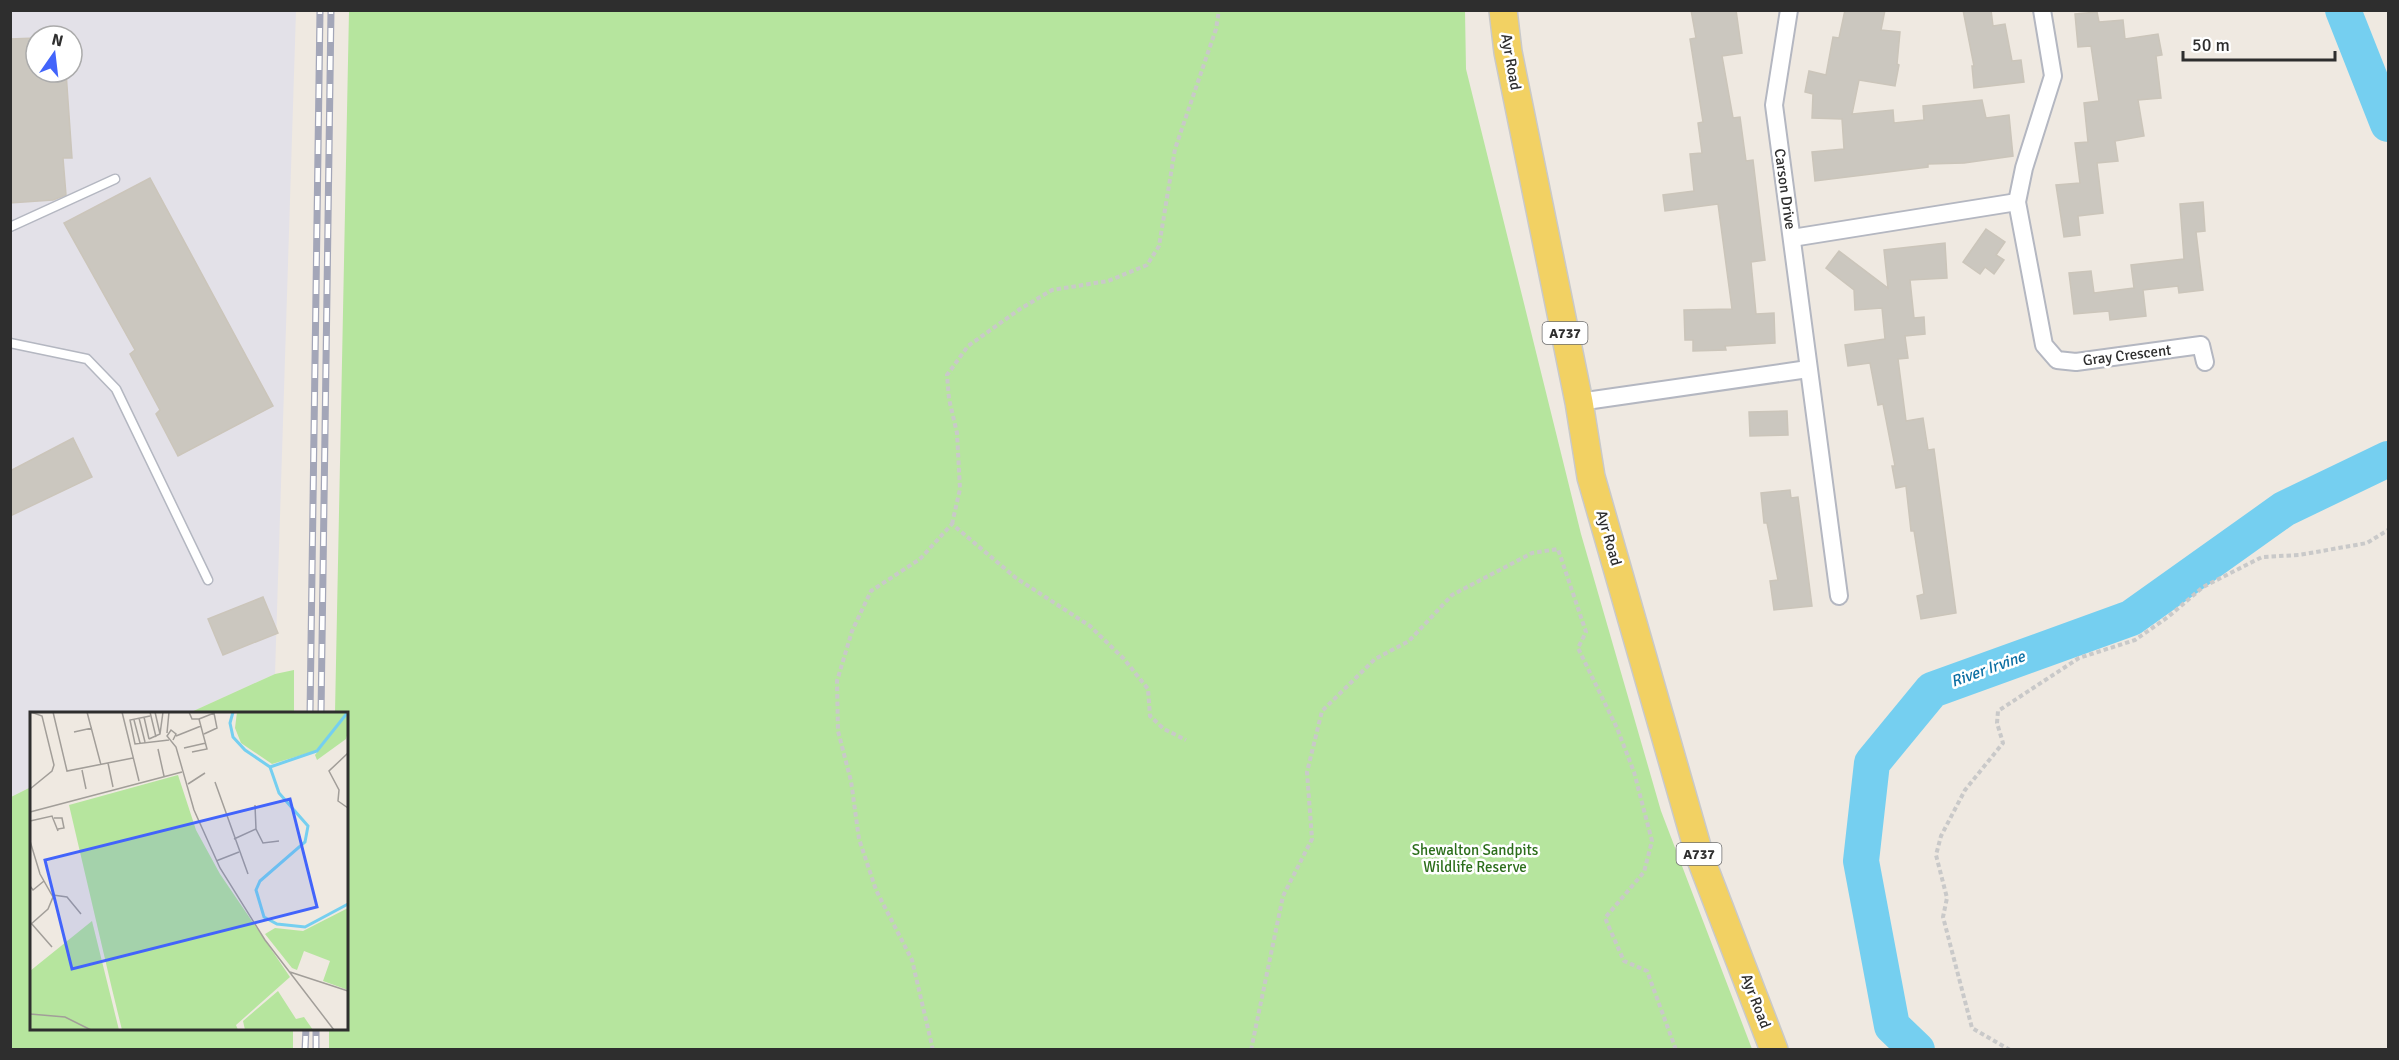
<svg xmlns="http://www.w3.org/2000/svg" width="2399" height="1060" viewBox="0 0 2399 1060" font-family="Signika,sans-serif">
  <rect width="100%" height="100%" fill="#efe9e1"/>
  <!-- industrial -->
  <path fill="#e3e1e8" fill-rule="evenodd" d="M10 11H296L275 674 189 713 32 714 31 787 11 797ZM36 36H72V72H36Z"/>
  <!-- green -->
  <g fill="#b6e59e">
    <path d="M349 11H1465L1466 69 1581 534 1661 811 1752 1049H329V1029L346 1028V714L335 713Z"/>
    <path d="M294 670V713H189L275 674Z"/>
    <path d="M31 787 32 1028 293 1029V1049H11V797Z"/>
  </g>
  <g fill="none" stroke-linecap="round" stroke-linejoin="round">
    <!-- river -->
    <g stroke="#75cff0" stroke-width="36">
      <path d="M2343 10 2388 124"/>
      <path d="M1917 1050 1892 1026 1861 861 1872 763 1932 690 2131 618 2284 509 2388 459"/>
    </g>
  </g>
  <!-- building -->
  <g fill="#cbc7bf" stroke="#cbc5ba" stroke-width="1.5">
    <path d="M1691 10H1736L1742 53 1722 56 1733 118 1740 117 1746 161 1753 160 1765 260 1751 262 1756 314 1774 313 1775 343 1725 346 1726 350 1693 351V340H1685L1684 310 1732 309 1718 204 1665 211 1663 195 1694 191 1690 154 1702 153 1698 123 1703 122 1690 39 1696 38Z"/>
    <path d="M1845 10H1885L1881 30 1900 32 1897 64 1899 65 1895 86 1859 80 1852 114 1893 110 1894 123 1924 120 1923 106 1982 100 1986 118 2009 115 2013 156 1964 163 1928 164V167L1815 181 1812 152 1844 149 1842 119 1812 118 1813 94 1805 92 1809 71 1826 75 1833 37 1839 38Z"/>
    <path d="M1963 10H1991L1993 26 2005 24 2012 61 2021 60 2024 82 1974 88 1972 66H1974Z"/>
    <path d="M2097 12 2099 22 2123 20 2125 39 2158 34 2162 55 2156 56 2161 98 2138 100 2144 136 2115 141 2118 161 2097 163 2103 213 2078 216 2080 235 2064 237 2056 185 2080 183 2075 143 2088 142 2084 103 2099 101 2091 46 2078 47 2075 14Z"/>
    <path d="M36 38V72H66L72 158H63L66 195 53 200 10 203V39Z"/>
    <path d="M150 178 273 406 178 456 156 414 160 410 130 354 135 350 64 223Z"/>
    <path d="M2203 202 2205 231 2196 232 2203 290 2179 293 2178 286 2143 290 2146 316 2110 320 2109 311 2074 314 2069 273 2091 271 2094 293 2134 288 2131 265 2184 259 2180 204Z"/>
    <path d="M1986 229 2005 242 1996 255 2004 260 1994 274 1985 267 1980 274 1963 262Z"/>
    <path d="M1945 243 1947 278 1910 280 1914 318 1924 317 1925 334 1905 336 1908 358 1898 359 1906 421 1923 418 1928 450 1934 449 1956 613 1921 619 1917 596 1924 594 1914 531H1911L1906 486 1896 488 1892 466H1895L1883 404 1878 405 1870 363 1848 366 1845 345 1885 339 1882 308 1855 310 1854 290 1826 268 1839 251 1888 288 1884 250Z"/>
    <path d="M1787 411 1788 435 1750 436 1749 412Z"/>
    <path d="M73 438 92 477 10 516V471Z"/>
    <path d="M1790 490 1791 498 1798 497 1812 606 1774 610 1770 581 1778 580 1767 523H1764L1761 493Z"/>
    <path d="M263 597 278 633 223 655 208 619Z"/>
  </g>
  <g fill="none" stroke-linecap="round" stroke-linejoin="round">
    <defs>
      <g id="lane">
        <path d="M10 227 115 179"/>
        <path d="M10 343 87 359 116 389 208 580"/>
      </g>
      <g id="street">
        <path d="M1789 10 1774 105 1839 596"/>
        <path d="M2042 10 2053 76 2024 168 2017 202 2044 345 2057 360 2076 362 2201 345 2205 362"/>
        <path d="M1792 238 2017 202"/>
        <path d="M1579 402 1808 369"/>
      </g>
      <path id="primary" d="M1503 10 1508 52 1579 402 1591 477 1700 857 1774 1050"/>
    </defs>
    <!-- lane casing -->
    <use href="#lane" stroke="#b4b7c1" stroke-width="11"/>
    <!-- street casing -->
    <use href="#street" stroke="#b4b7c1" stroke-width="20"/>
    <!-- primary casing -->
    <use href="#primary" stroke="#c9c9c9" stroke-width="30"/>
    <!-- path -->
    <g stroke="#c9c9c9" stroke-width="4" stroke-dasharray="4.5 3" stroke-linecap="butt">
      <path d="M952 524 960 489 957 433 949 399 947 375 968 346 1020 309 1052 290 1108 281 1147 265 1159 246 1175 149 1216 29 1219 10"/>
      <path d="M933 1050 912 960 876 890 859 839 851 781 838 731 837 681 852 631 871 591 920 559 952 524 1016 578 1090 626 1124 659 1148 689 1150 716 1164 729 1186 740"/>
      <path d="M1251 1050 1283 896 1312 839 1307 772 1322 711 1375 659 1409 641 1452 595 1532 553 1558 549 1586 632 1578 648 1617 728 1634 772 1652 841 1644 872 1605 918 1624 961 1647 971 1676 1050"/>
      <path d="M2010 1050 1972 1028 1943 917 1947 898 1936 855 1941 836 1965 790 2003 743 1997 723 1998 711 2079 658 2135 640 2168 617 2203 587 2262 557 2299 555 2367 543 2388 530"/>
    </g>
    <!-- lane -->
    <use href="#lane" stroke="#fff" stroke-width="8"/>
    <!-- street -->
    <use href="#street" stroke="#fff" stroke-width="16"/>
    <!-- primary -->
    <use href="#primary" stroke="#f2d163" stroke-width="27"/>
    <defs>
      <g id="rail">
        <path d="M310 714 320 10"/>
        <path d="M321 714 331 10"/>
        <path d="M305 1050 306 1028"/>
        <path d="M316 1050V1028"/>
      </g>
    </defs>
    <!-- rail casing -->
    <use href="#rail" stroke="#a3a6b8" stroke-width="7"/>
    <!-- rail -->
    <use href="#rail" stroke="#fff" stroke-width="4.5" stroke-dasharray="14" stroke-linecap="butt"/>
  </g>
  <g text-anchor="middle" dominant-baseline="central" stroke-width="5" stroke-linejoin="round" paint-order="stroke">
    <!-- shield labels -->
    <g fill="#fff" stroke="#6d6d6d" stroke-width="1.5">
      <rect x="1542.5" y="322" width="45" height="22" rx="4.5"/>
      <rect x="1676.5" y="843" width="45" height="22" rx="4.5"/>
    </g>
    <g font-size="14" font-weight="bold" fill="#2e2e2e">
      <text x="1565" y="333">A737</text>
      <text x="1699" y="854">A737</text>
    </g>
    <!-- street labels -->
    <g font-size="15" fill="#2e2e2e" stroke="#fff">
      <text transform="translate(1511 62) rotate(80)">Ayr Road</text>
      <text transform="translate(1785 189) rotate(82)">Carson Drive</text>
      <text transform="translate(2127 355) rotate(-7)">Gray Crescent</text>
      <text transform="translate(1609 538) rotate(74)">Ayr Road</text>
      <text transform="translate(1756 1001) rotate(69)">Ayr Road</text>
    </g>
    <!-- park labels -->
    <g font-size="15" fill="#2c6e1b" stroke="#fff">
      <text x="1475" y="850">Shewalton Sandpits<tspan x="1475" dy="17">Wildlife Reserve</tspan></text>
    </g>
    <!-- water labels -->
    <g font-size="16" font-style="italic" fill="#0d6fa3" stroke="#fff">
      <text transform="translate(1988 669) rotate(-20)">River Irvine</text>
    </g>
  </g>
  <!-- overview -->
  <g transform="translate(30 712)">
    <rect width="318" height="318" fill="#efe9e1"/>
    <path d="M207 0H317L296 28 318 2V20L316 27 287 48 285 43 294 31 285 39 242 52 211 31 205 16ZM148 63 166 118 190 162 260 265 206 313 208 318H92L82 277 39 93ZM318 196V278L293 269 300 249 274 239 267 258 262 256 235 222 245 216 273 219ZM62 209 89 318H0V259ZM248 279 266 307 274 305 283 318H215L213 309Z" fill="#b6e59e"/>
    <path fill="none" stroke="#75cff0" stroke-width="3" d="M203 0 200 11 203 25 215 38 240 55 249 81 278 114 275 130 230 169 226 178 234 205 247 212 275 215 318 192M240 55 287 39 318 0"/>
    <path fill="none" stroke="#a29e99" stroke-width="1.5" d="M23 0 37 59 103 46M57 0 71 53M92 0 109 69M120 0 126 25M125 0 130 22M159 0 162 7H169L177 37 162 40M120 4 100 8 105 32 139 28M114 5 119 27M109 6 115 30M169 7 184 1 187 16 174 22M104 8 110 31M44 20 62 16M137 21 139 0M146 24 171 14M119 27 130 22 133 0M143 28 146 22 141 18 137 24 146 35 164 98 190 156 235 228 304 318M154 36 176 31M128 37 134 64M318 41 299 59 309 78 308 89 318 96M78 51 83 75M52 58 56 77M185 70 218 162M158 72 175 61M0 77 22 59 24 53 12 4 1 0M225 93 226 117 233 131 249 129M0 100 152 60M24 106H32L34 116 28 117M0 109 22 104 28 119M204 127 226 117M0 129 10 162 23 185 18 197 0 213M186 149 209 140M0 174 3 178 14 169M23 183 37 185 51 202M1 211 22 235M260 260 318 279M0 302 35 305 61 318"/>
    <path fill="#4264fb" fill-opacity="0.15" stroke="#4264fb" stroke-width="3" d="M260 87 287 195 42 257 15 148Z"/>
    <rect width="318" height="318" fill="none" stroke="#2e2e2e" stroke-width="3"/>
  </g>
  <!-- border -->
  <rect width="2399" height="1060" fill="none" stroke="#2e2e2e" stroke-width="24"/>
  <!-- north arrow -->
  <g transform="translate(54 54) rotate(14)"><circle r="28" fill="#ffffff" stroke="#ababab" stroke-width="1.5"/>
  <path d="M0-4.5L10 22L0 15L-10 22Z" fill="#4264fb"/>
  <text y="-9" font-size="16" font-weight="bold" text-anchor="middle" fill="#2e2e2e">N</text>
  </g>
  <!-- scale -->
  <path d="M2183 51v9h152v-9" fill="none" stroke="#2e2e2e" stroke-width="3"/>
  <text x="2192" y="51" font-size="18" fill="#2e2e2e" stroke="#ffffff" stroke-width="4.5" paint-order="stroke">50 m</text>
</svg>
